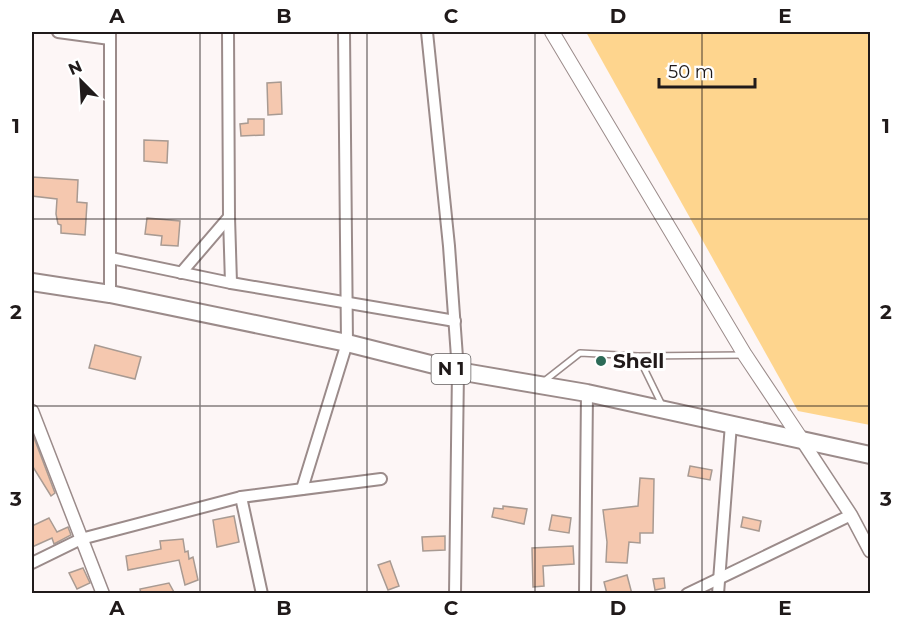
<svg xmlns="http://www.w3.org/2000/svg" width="902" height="625" viewBox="0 0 902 625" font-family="Montserrat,sans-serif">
  <rect width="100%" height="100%" fill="#fdf6f6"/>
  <!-- green -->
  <path fill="#fed58e" d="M586 32H870V425L798 411Z"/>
  <!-- building -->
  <g fill="#f5c8af" stroke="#a89a92" stroke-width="1.5">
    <path d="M281 82 282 114 268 115 267 83Z"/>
    <path d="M248 119H264V135L241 136 240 124 248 123Z"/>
    <path d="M144 140 168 141 167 163 144 161Z"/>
    <path d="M32 177 78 180 77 202 87 203 85 235 61 233V225L58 224 56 214 57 199 32 196Z"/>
    <path d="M147 218 180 221 178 246 161 245 162 236 145 234Z"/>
    <path d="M95 345 141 357 135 379 89 368Z"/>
    <path d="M33 435 55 493 51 496 33 467Z"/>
    <path d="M690 466 712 470 710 480 688 476Z"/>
    <path d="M640 478 654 479 653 533H640V543L629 542 627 563 606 562 607 542 603 510 638 506Z"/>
    <path d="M503 506 527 509 524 524 492 517 494 508 503 509Z"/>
    <path d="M552 515 571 518 569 533 549 530Z"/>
    <path d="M234 516 239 542 217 547 213 520Z"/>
    <path d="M743 517 761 521 759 531 741 527Z"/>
    <path d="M49 518 57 532 68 527 71 535 54 544 52 538 32 547V526Z"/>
    <path d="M445 536V550L423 551 422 537Z"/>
    <path d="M183 539 185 552 188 551 189 559 193 557 198 580 185 585 179 560 128 570 126 556 161 549 160 541Z"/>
    <path d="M573 546 574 564 543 566 544 586 533 587 532 548Z"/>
    <path d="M390 561 399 586 388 590 378 565Z"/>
    <path d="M83 568 90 583 77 589 69 573Z"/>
    <path d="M627 575 632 594H607L604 582Z"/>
    <path d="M664 578 665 588 655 590 653 579Z"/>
    <path d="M169 583 175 594H141L140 589Z"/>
  </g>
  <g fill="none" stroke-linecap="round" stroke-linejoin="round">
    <defs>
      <g id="service">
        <path d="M638 356 744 355"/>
        <path d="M543 382 580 353 638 356 662 405"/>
      </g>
      <g id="minor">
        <path d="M58 32 110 39"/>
        <path d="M427 32 449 246 458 371 455 594"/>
        <path d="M229 217 231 283"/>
        <path d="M111 258 231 283 455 321"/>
        <path d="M181 273 229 217 228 32"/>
        <path d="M110 294V32"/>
        <path d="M302 489 347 343 344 32"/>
        <path d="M241 497 262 594"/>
        <path d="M32 563 81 539 241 497 381 479"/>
        <path d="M585 594 587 393"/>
        <path d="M687 594 851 515"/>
        <path d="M718 594 731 424"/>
      </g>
      <g id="tertiary">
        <path d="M32 411 103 594"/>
        <path d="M801 439 851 515 870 551"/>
      </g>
      <path id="secondary" d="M552 32 745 355 801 439"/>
      <path id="trunk" d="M32 282 110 294 347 343 458 371 587 393 870 455"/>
    </defs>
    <!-- service casing -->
    <use href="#service" stroke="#9b8b8a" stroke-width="8"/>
    <!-- minor casing -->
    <use href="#minor" stroke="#9b8b8a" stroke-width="14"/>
    <!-- tertiary casing -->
    <use href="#tertiary" stroke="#9b8b8a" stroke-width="15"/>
    <!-- secondary casing -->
    <use href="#secondary" stroke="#9b8b8a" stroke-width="16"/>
    <!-- trunk casing -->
    <use href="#trunk" stroke="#9b8b8a" stroke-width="20"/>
    <!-- service -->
    <use href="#service" stroke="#fff" stroke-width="5"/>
    <!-- minor -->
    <use href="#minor" stroke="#fff" stroke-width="10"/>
    <!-- tertiary -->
    <use href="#tertiary" stroke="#fff" stroke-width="12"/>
    <!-- secondary -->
    <use href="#secondary" stroke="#fff" stroke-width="14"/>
    <!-- trunk -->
    <use href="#trunk" stroke="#fff" stroke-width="16"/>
  </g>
  <!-- grid -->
  <path fill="none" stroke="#201a1a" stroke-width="1.5" stroke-opacity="0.55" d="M200 32V594M367 32V594M535 32V594M702 32V594M32 219H870M32 406H870"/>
  <!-- markers -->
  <circle fill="#2c6a57" stroke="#fff" stroke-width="2" cx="601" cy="361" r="6"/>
  <g text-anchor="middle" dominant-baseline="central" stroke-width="6" stroke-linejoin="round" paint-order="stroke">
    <!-- shield labels -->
    <rect fill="#fff" stroke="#635f5f" stroke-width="1.5" x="431.5" y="354" width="39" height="30" rx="4.5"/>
    <g font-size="18" font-weight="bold" fill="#201a1a">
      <text x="451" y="369">N 1</text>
    </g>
    <!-- poi labels -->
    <g font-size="20" font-weight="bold" fill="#201a1a" stroke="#fff" text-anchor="start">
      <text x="613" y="361">Shell</text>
    </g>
  </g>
  <!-- border -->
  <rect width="902" height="625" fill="none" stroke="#ffffff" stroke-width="66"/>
  <!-- north arrow -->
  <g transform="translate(81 81) rotate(336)" stroke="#ffffff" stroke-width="4.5" paint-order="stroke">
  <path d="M0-4.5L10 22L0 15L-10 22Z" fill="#201a1a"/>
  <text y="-9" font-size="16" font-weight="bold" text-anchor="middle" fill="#201a1a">N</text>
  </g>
  <!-- scale -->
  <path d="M659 78v9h96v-9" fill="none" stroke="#201a1a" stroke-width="3"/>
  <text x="668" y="78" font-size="18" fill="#201a1a" stroke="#ffffff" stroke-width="4.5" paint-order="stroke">50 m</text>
  <rect x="33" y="33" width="836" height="559" fill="none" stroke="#201a1a" stroke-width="2"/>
  <g font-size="20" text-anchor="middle" font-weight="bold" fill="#201a1a">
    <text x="117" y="23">A</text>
    <text x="284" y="23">B</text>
    <text x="451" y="23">C</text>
    <text x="618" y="23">D</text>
    <text x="785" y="23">E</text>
    <text x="16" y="133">1</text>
    <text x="886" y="133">1</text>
    <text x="16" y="319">2</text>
    <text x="886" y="319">2</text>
    <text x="16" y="506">3</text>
    <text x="886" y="506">3</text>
    <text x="117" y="615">A</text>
    <text x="284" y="615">B</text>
    <text x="451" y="615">C</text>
    <text x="618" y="615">D</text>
    <text x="785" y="615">E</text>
  </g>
</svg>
